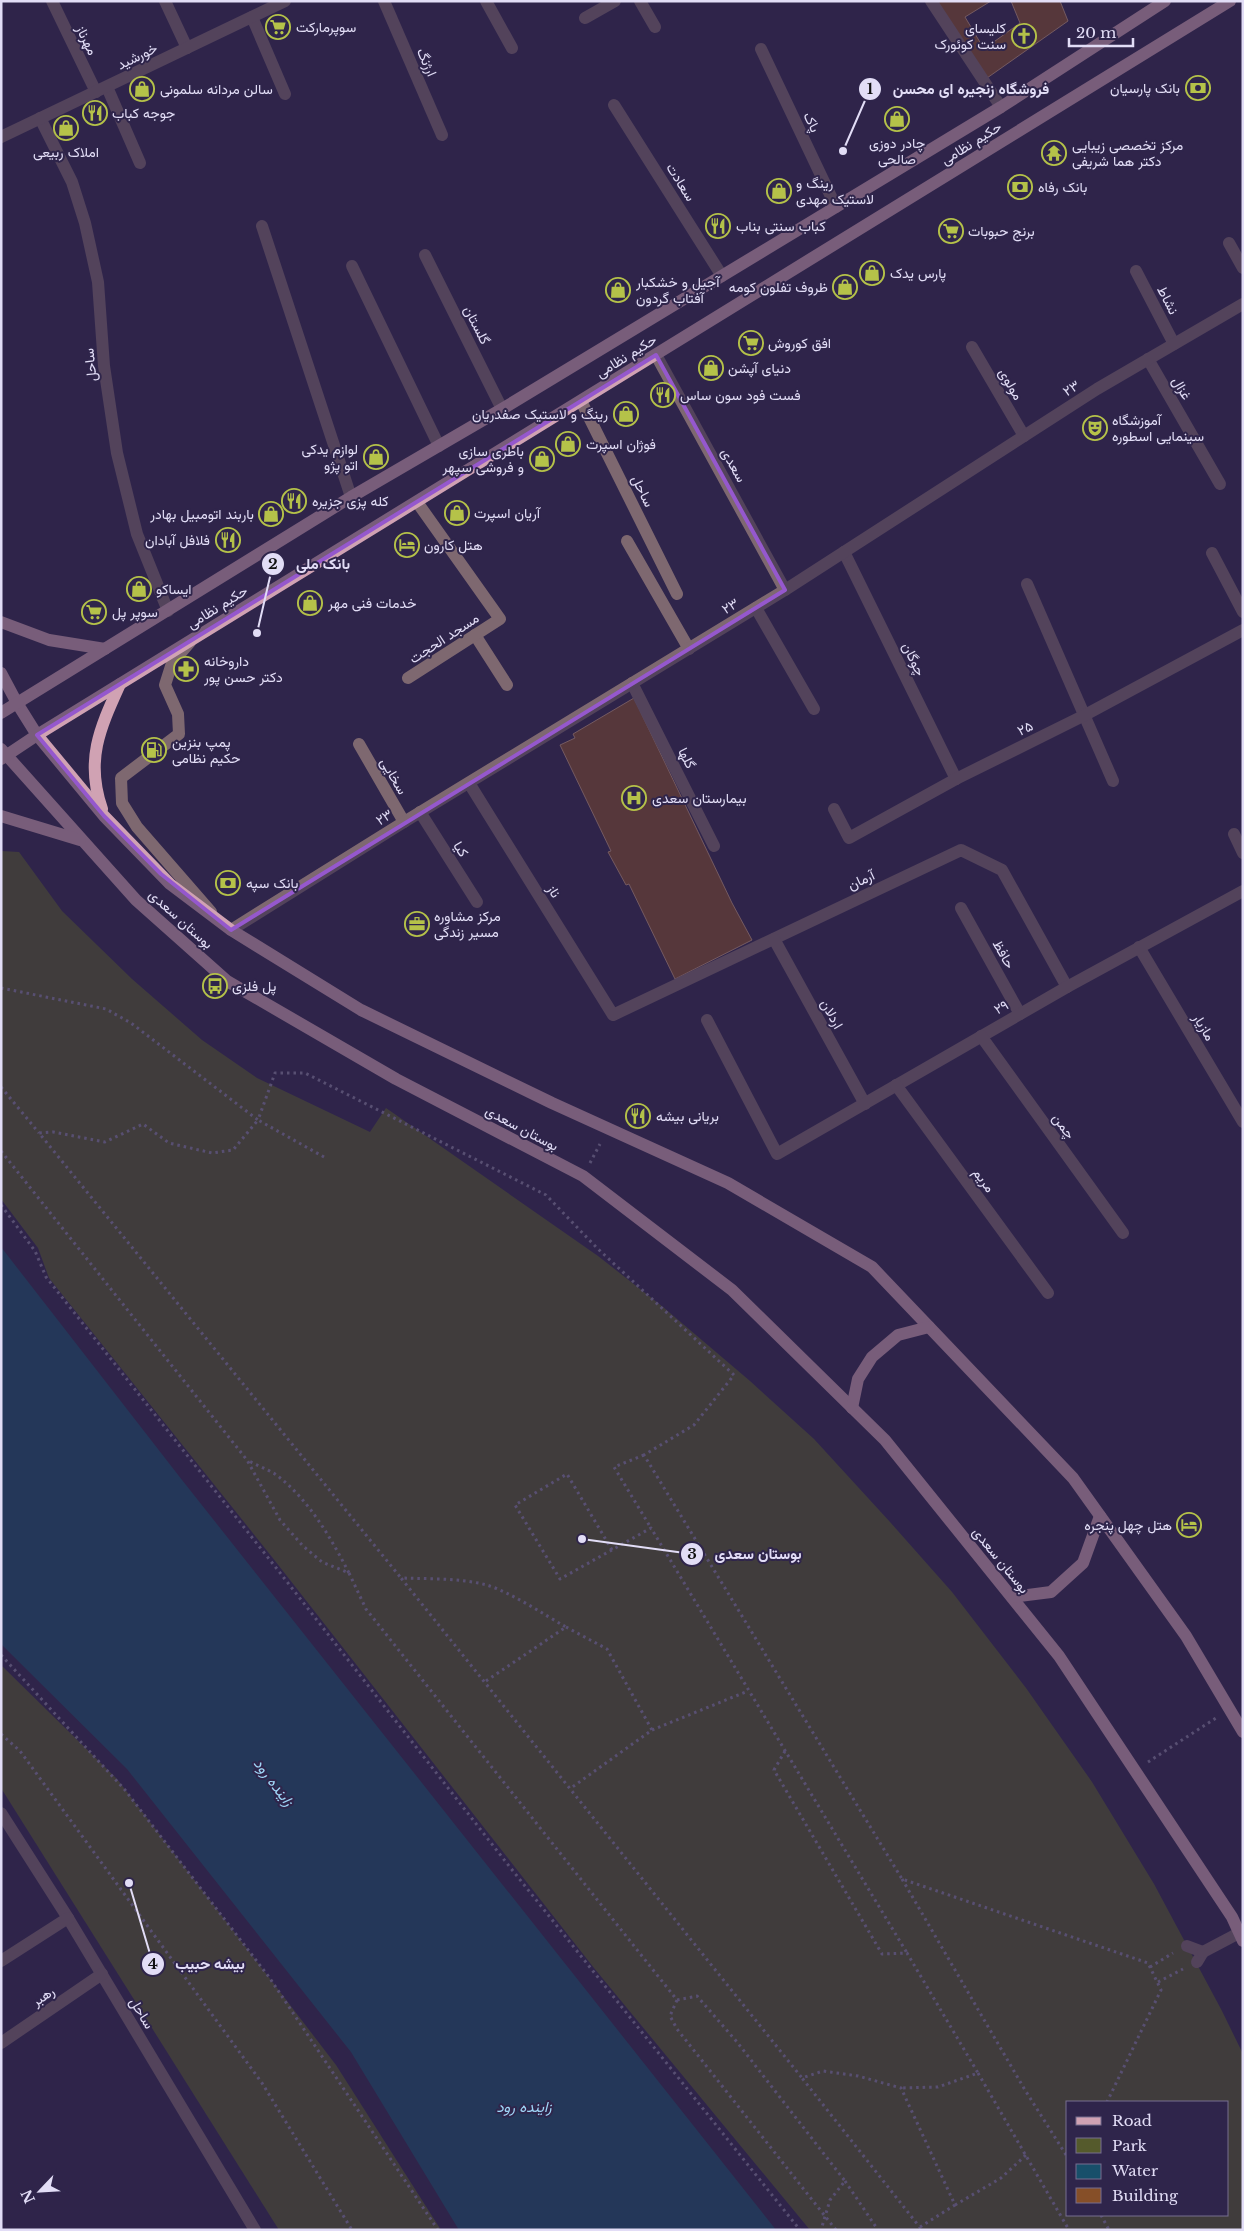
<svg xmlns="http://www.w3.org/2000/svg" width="1244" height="2231" viewBox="0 0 1244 2231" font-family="'Libre Baskerville',Vazirmatn,serif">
  <rect width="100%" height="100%" fill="#2f254b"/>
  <!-- green -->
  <g fill="#555a2c" fill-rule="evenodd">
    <path d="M1 851 19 852 62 911 132 979 202 1040 257 1078 370 1132 386 1108 598 1256 663 1307 750 1381 814 1439 890 1522 952 1592 1026 1688 1092 1782 1154 1884 1222 2011 1243 2054V2230H810L594 1968 272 1557 49 1278 38 1248 1 1199ZM1068 2102H1228V2215H1068Z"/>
    <path d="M1 1665 117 1779 336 2065 441 2230H279L1 1788Z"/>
  </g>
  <!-- water -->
  <path fill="#184f6a" d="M1 1247 182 1480 776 2230H459L351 2052 127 1769 1 1644Z"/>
  <!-- building -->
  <g fill="#864f28" stroke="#c79a7c">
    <path d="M937 1H991L965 17 984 49 1020 23 1011 1H1060L1068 21 987 78Z"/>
    <path d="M634 698 732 903 752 940 675 979 629 884 626 885 608 852 611 851 560 745 575 738 573 734Z"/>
  </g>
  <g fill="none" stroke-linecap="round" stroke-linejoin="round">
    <!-- path -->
    <g stroke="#8a83a2" stroke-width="3" stroke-dasharray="2.5 4" stroke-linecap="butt">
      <path d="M1 988 106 1009 131 1023 258 1120 275 1073H305L546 1195 597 1248 734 1375 694 1425 644 1455 902 1879 1148 1963 1161 1990 1107 2102"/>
      <path d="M1 1087 39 1133"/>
      <path d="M1 1151 247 1460 280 1520 303 1546 322 1562 349 1573C331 1538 308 1498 275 1474 267 1469 256 1465 247 1460"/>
      <path d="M324 1157 258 1120 233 1150 212 1153 169 1143 143 1124 105 1142 53 1132 39 1133 401 1578"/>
      <path d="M590 1163 600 1144"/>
      <path d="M1 1205 35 1251 46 1277 277 1569 509 1866 800 2230"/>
      <path d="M644 1455 614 1467 651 1528"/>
      <path d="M612 1550 567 1474 515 1505 560 1579 651 1528 907 1953"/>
      <path d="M349 1573 366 1609 677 2000 697 1996 737 2042 845 2181 830 2200 821 2230"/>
      <path d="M566 1627 607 1649 652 1730 571 1788"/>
      <path d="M1 1655 125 1790 269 1977 438 2230"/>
      <path d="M486 1681 566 1627C543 1614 512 1593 487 1585 460 1578 429 1579 401 1578L802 2078"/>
      <path d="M652 1730 748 1691"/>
      <path d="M1 1734 20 1751 262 2083 352 2230"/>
      <path d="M785 1751 774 1770 882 1954 907 1953 978 2073 938 2087 901 2088"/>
      <path d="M1148 1762 1216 1718"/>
      <path d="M902 1879 1025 2090 1068 2158"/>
      <path d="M1150 1967 1173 1953"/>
      <path d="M1158 1982 1183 1969"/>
      <path d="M677 2000 670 2016 677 2029 836 2230"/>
      <path d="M978 2073 1069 2230"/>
      <path d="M845 2181 878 2230"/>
      <path d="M955 2205 1001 2178 1026 2155"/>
      <path d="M1101 2215 1109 2230"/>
      <path d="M920 2227 955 2205 901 2088 858 2076 823 2071 802 2078 922 2230"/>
    </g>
    <!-- minor -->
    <g stroke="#7e6870" stroke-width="12">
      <path d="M52 1 96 92"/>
      <path d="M165 1 187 48"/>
      <path d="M384 1 442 135"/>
      <path d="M486 1 512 48"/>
      <path d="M640 1 655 27"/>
      <path d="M931 1 1001 107"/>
      <path d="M252 17 285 94"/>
      <path d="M585 18 615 1"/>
      <path d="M761 49 836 207"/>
      <path d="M107 87 140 163"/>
      <path d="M614 105 722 276"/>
      <path d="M40 118 72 182 85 223 98 282 104 366 117 453 137 534 168 611"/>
      <path d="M1 137 285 1"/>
      <path d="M262 226 351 497"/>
      <path d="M1229 243 1243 268"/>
      <path d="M425 255 502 409"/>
      <path d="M352 266 439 446"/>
      <path d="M1136 271 1174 344"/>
      <path d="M972 347 1024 436"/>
      <path d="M656 355 785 590"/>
      <path d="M1148 359 1220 484"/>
      <path d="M581 401 677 594"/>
      <path d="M627 541 689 649"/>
      <path d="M844 552 956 779"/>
      <path d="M1212 553 1243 612"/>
      <path d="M1027 584 1113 781"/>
      <path d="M756 608 814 709"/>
      <path d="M475 635 507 685"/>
      <path d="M190 642 172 663 165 685 178 714 179 734 121 778 122 803 137 827 211 912"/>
      <path d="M408 678 500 619 417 502"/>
      <path d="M632 683 714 846"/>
      <path d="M359 744 404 822"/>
      <path d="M469 783 613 1015 961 850 1002 870 1067 987"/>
      <path d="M834 809 849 838 956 779 1085 715 1243 630"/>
      <path d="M420 812 477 902"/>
      <path d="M1234 834 1243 853"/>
      <path d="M961 908 1020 1014"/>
      <path d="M231 930 404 822 785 590 1097 389 1243 304"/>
      <path d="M774 939 865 1104"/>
      <path d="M1139 947 1243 1122"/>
      <path d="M707 1020 777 1154 1067 987 1243 891"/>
      <path d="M981 1036 1123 1233"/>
      <path d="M896 1085 1048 1293"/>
      <path d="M1 1813 68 1918 255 2230"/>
      <path d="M1187 1946 1203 1952 1197 1962"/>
      <path d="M1203 1952 1239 1933"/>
      <path d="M1 1961 68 1918"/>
      <path d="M1 2043 102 1974"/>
    </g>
    <!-- major -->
    <g stroke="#d0a2b3" stroke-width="12">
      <path d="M1 622 49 640 105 649"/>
      <path d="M1 673 17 703 37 735 104 816 170 884 231 930 361 1010 552 1103 728 1183 872 1267 1073 1478 1186 1636 1243 1732"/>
      <path d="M1 713 351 497 502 409 1001 107 1165 1"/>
      <path d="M1 749 136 900 227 981 396 1079 583 1176 732 1290 885 1440 1059 1656 1232 1917 1243 1941"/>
      <path d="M1 759 37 735 1230 1"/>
      <path d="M102 809C85 760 100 728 120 684"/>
      <path d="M1 816 80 840"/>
      <path d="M852 1408 858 1379 872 1357 898 1335 929 1327"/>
      <path d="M1012 1597 1051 1592 1083 1563 1100 1516"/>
    </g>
  </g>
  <!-- marked area -->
  <path d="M0 0H1244V2231H0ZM656 355 785 590 231 930 161 874 104 816 37 735Z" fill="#2f254b" fill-opacity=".55" fill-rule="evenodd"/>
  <path fill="none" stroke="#9558cd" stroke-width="4" stroke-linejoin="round" d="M656 355 785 590 231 930 161 874 104 816 37 735Z"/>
  <!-- icons -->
  <defs>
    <symbol id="supermarket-ring" viewBox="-11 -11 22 22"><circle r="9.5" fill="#2f254b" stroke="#b5c249" stroke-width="1.5"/><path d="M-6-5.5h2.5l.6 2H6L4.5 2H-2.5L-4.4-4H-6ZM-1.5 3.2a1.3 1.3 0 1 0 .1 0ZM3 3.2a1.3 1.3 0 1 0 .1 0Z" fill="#b5c249"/></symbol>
    <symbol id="church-ring" viewBox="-11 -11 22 22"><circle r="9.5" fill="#2f254b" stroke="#b5c249" stroke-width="1.5"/><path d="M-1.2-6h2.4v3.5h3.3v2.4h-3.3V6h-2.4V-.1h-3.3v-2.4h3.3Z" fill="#b5c249"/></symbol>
    <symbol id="bank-ring" viewBox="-11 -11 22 22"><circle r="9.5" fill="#2f254b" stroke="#b5c249" stroke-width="1.5"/><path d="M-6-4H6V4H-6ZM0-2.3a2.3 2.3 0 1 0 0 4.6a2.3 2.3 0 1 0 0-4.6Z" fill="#b5c249"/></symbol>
    <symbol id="shop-ring" viewBox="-11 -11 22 22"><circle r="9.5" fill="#2f254b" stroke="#b5c249" stroke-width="1.5"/><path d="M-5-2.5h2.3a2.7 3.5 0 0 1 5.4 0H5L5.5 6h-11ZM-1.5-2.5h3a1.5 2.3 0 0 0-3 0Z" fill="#b5c249"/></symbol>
    <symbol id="restaurant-ring" viewBox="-11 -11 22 22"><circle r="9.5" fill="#2f254b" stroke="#b5c249" stroke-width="1.5"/><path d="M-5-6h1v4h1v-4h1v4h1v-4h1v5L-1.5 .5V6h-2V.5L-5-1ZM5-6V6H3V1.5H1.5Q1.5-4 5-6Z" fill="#b5c249"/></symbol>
    <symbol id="temple-ring" viewBox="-11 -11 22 22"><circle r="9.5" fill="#2f254b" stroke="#b5c249" stroke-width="1.5"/><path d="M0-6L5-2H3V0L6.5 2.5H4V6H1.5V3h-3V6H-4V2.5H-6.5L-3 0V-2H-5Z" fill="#b5c249"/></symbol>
    <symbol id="theatre-ring" viewBox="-11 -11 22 22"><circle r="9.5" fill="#2f254b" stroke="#b5c249" stroke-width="1.5"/><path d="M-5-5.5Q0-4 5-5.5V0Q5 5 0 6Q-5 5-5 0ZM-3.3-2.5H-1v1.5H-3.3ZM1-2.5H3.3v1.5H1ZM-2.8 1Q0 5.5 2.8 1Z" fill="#b5c249"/></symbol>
    <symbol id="hotel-ring" viewBox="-11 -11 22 22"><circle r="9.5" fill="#2f254b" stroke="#b5c249" stroke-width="1.5"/><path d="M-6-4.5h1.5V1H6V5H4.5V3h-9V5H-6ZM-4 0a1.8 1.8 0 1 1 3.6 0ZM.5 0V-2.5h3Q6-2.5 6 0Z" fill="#b5c249"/></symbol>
    <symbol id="pharmacy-ring" viewBox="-11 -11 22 22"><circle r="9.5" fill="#2f254b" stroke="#b5c249" stroke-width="1.5"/><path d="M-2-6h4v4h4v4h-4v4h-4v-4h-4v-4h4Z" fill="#b5c249"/></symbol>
    <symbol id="fuel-ring" viewBox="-11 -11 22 22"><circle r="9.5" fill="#2f254b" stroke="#b5c249" stroke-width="1.5"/><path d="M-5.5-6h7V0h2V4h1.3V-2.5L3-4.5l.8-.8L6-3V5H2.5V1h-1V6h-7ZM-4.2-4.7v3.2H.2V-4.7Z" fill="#b5c249"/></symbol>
    <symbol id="hospital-ring" viewBox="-11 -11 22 22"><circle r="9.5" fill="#2f254b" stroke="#b5c249" stroke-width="1.5"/><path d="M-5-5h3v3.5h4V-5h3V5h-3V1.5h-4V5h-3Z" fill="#b5c249"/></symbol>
    <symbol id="office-ring" viewBox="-11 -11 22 22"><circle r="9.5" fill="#2f254b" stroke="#b5c249" stroke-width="1.5"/><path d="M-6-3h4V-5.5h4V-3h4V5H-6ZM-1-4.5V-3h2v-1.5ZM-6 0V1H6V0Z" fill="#b5c249"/></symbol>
    <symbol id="bus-ring" viewBox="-11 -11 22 22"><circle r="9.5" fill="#2f254b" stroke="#b5c249" stroke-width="1.5"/><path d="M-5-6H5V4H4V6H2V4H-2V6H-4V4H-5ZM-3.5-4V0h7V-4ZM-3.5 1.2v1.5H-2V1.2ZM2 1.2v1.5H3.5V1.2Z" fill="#b5c249"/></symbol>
  </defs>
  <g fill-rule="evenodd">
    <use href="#supermarket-ring" x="264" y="13" width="28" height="28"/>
    <use href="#church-ring" x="1010" y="22" width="28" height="28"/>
    <use href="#bank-ring" x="1184" y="74" width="28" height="28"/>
    <use href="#shop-ring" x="128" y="75" width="28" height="28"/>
    <use href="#restaurant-ring" x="81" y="99" width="28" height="28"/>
    <use href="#shop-ring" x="883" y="105" width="28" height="28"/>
    <use href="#shop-ring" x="52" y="114" width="28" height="28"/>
    <use href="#temple-ring" x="1040" y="139" width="28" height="28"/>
    <use href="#bank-ring" x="1006" y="173" width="28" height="28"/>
    <use href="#shop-ring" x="765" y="177" width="28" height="28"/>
    <use href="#restaurant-ring" x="704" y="212" width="28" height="28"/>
    <use href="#supermarket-ring" x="937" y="217" width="28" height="28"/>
    <use href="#shop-ring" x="858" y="259" width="28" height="28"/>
    <use href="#shop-ring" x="831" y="273" width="28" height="28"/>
    <use href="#shop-ring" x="604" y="276" width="28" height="28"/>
    <use href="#supermarket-ring" x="737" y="329" width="28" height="28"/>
    <use href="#shop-ring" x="697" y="354" width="28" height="28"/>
    <use href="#restaurant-ring" x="649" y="381" width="28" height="28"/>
    <use href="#shop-ring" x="612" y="400" width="28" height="28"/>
    <use href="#theatre-ring" x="1081" y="414" width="28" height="28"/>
    <use href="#shop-ring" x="554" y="430" width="28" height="28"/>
    <use href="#shop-ring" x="362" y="443" width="28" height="28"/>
    <use href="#shop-ring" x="528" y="445" width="28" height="28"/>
    <use href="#restaurant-ring" x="280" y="487" width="28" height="28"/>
    <use href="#shop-ring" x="443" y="499" width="28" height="28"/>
    <use href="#shop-ring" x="257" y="500" width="28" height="28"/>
    <use href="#restaurant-ring" x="214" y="526" width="28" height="28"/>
    <use href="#hotel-ring" x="393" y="531" width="28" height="28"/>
    <use href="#shop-ring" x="125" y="575" width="28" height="28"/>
    <use href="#shop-ring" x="296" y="589" width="28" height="28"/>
    <use href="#supermarket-ring" x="80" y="598" width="28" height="28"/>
    <use href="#pharmacy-ring" x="172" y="655" width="28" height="28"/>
    <use href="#fuel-ring" x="140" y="736" width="28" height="28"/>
    <use href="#hospital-ring" x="620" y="784" width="28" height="28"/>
    <use href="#bank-ring" x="214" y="869" width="28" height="28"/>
    <use href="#office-ring" x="403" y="910" width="28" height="28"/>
    <use href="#bus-ring" x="201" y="972" width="28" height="28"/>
    <use href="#restaurant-ring" x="624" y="1102" width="28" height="28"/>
    <use href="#hotel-ring" x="1175" y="1511" width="28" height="28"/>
  </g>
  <g text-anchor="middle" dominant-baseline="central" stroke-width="4" stroke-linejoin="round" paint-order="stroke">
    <!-- poi labels -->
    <g font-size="14" fill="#e2ddf6" stroke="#2f254b" text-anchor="start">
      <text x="296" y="27">سوپرمارکت</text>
      <text x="1006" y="28" text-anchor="end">کلیسای<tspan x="1006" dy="16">سنت کوئورک</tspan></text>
      <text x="1180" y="88" text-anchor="end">بانک پارسیان</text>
      <text x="160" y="89">سالن مردانه سلمونی</text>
      <text x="112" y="113">جوجه کباب</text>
      <text x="897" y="143" text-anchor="middle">چادر دوزی<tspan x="897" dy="16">صالحی</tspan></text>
      <text x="1072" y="145">مرکز تخصصی زیبایی<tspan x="1072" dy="16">دکتر هما شریفی</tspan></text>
      <text x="66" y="152" text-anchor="middle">املاک ربیعی</text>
      <text x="796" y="183">رینگ و<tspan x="796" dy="16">لاستیک مهدی</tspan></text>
      <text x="1038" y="187">بانک رفاه</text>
      <text x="736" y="226">کباب سنتی بناب</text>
      <text x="968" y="231">برنج حبوبات</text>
      <text x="890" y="273">پارس یدک</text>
      <text x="636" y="282">آجیل و خشکبار<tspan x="636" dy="16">آفتاب گردون</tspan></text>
      <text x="828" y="287" text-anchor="end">ظروف تفلون کومه</text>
      <text x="768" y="343">افق کوروش</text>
      <text x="728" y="368">دنیای آپشن</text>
      <text x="680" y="395">فست فود سون ساس</text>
      <text x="608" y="414" text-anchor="end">رینگ و لاستیک صفدریان</text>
      <text x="1112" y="420">آموزشگاه<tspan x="1112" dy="16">سینمایی اسطوره</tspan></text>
      <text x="586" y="444">فوژان اسپرت</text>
      <text x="358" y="449" text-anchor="end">لوازم یدکی<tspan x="358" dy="16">اتو پژو</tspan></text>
      <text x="524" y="451" text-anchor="end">باطری سازی<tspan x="524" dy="16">و فروشی سپهر</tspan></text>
      <text x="312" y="501">کله پزی جزیره</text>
      <text x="474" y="513">آریان اسپرت</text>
      <text x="254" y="514" text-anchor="end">باربند اتومبیل بهادر</text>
      <text x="210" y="540" text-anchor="end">فلافل آبادان</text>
      <text x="424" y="545">هتل کارون</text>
      <text x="156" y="589">ایساکو</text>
      <text x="328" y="603">خدمات فنی مهر</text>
      <text x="112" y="612">سوپر پل</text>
      <text x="204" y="661">داروخانه<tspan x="204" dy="16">دکتر حسن پور</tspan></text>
      <text x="172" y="742">پمپ بنزین<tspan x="172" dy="16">حکیم نظامی</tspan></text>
      <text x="652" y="798">بیمارستان سعدی</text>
      <text x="246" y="883">بانک سپه</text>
      <text x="434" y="916">مرکز مشاوره<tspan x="434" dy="16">مسیر زندگی</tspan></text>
      <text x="232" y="986">پل فلزی</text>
      <text x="656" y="1116">بریانی بیشه</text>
      <text x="1172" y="1525" text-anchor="end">هتل چهل پنجره</text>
    </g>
    <!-- street labels -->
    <g font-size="14" fill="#e2ddf6" stroke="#2f254b">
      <text transform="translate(87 40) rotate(64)">مهرناز</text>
      <text transform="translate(137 56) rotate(-26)">خورشید</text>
      <text transform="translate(427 62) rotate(66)">ارژنگ</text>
      <text transform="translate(812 122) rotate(64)">پاک</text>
      <text transform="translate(971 143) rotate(-32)">حکیم نظامی</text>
      <text transform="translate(681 182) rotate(58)">سعادت</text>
      <text transform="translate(1168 300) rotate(63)">نشاط</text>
      <text transform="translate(477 325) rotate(63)">گلستان</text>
      <text transform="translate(626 356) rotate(-32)">حکیم نظامی</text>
      <text transform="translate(90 365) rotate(-96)">ساحل</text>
      <text transform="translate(1011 384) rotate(60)">مولوی</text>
      <text transform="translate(1071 388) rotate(-33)">۲۳</text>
      <text transform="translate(1182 388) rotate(60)">غزال</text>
      <text transform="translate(734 465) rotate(61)">سعدی</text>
      <text transform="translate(643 491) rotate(64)">ساحل</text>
      <text transform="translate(730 606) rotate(-31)">۲۳</text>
      <text transform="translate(217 607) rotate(-32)">حکیم نظامی</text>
      <text transform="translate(444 638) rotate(-33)">مسجد الحجت</text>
      <text transform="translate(914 659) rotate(64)">چوگان</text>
      <text transform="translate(1025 728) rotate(-26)">۲۵</text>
      <text transform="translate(687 758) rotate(63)">گلها</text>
      <text transform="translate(394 776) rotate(60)">سخایی</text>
      <text transform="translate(384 817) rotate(-32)">۲۳</text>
      <text transform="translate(461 849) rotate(58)">کیا</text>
      <text transform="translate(861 880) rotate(-25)">آرمان</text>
      <text transform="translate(554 891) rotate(58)">ناز</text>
      <text transform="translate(181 919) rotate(42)">بوستان سعدی</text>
      <text transform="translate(1004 954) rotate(61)">حافظ</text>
      <text transform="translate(1001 1007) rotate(-30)">۲۹</text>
      <text transform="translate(832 1014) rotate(61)">اردلان</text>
      <text transform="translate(1204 1027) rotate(59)">مازیار</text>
      <text transform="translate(1064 1126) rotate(54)">چمن</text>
      <text transform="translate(522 1128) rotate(28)">بوستان سعدی</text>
      <text transform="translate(984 1180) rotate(54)">مریم</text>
      <text transform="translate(1001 1560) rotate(51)">بوستان سعدی</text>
      <text transform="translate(43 1996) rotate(-34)">رهبر</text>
      <text transform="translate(142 2013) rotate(59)">ساحل</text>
    </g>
    <!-- water labels -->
    <g font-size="15" font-style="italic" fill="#9fd6f7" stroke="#2f254b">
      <text transform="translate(274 1782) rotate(53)">زاینده رود</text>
      <text x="524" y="2106">زاینده رود</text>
    </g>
  </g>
  <!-- callouts -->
  <path fill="none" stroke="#e2ddf6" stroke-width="2" d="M843 151L870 89M257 633L273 564M582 1539L692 1554M129 1883L153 1964"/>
  <g fill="#e2ddf6" stroke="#2f254b" stroke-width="2">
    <circle cx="843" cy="151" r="5"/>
    <circle cx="257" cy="633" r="5"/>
    <circle cx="582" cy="1539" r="5"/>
    <circle cx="129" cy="1883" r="5"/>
    <circle cx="870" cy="89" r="12"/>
    <circle cx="273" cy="564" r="12"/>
    <circle cx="692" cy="1554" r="12"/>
    <circle cx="153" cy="1964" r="12"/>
  </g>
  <g font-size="15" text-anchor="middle" font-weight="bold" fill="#111">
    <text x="870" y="94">1</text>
    <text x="273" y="569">2</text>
    <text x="692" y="1559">3</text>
    <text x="153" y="1969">4</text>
  </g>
  <g font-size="15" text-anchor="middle" font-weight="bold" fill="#e2ddf6" stroke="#2f254b" stroke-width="4" stroke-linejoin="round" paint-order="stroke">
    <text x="971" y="94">فروشگاه زنجیره ای محسن</text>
    <text x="323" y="569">بانک ملی</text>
    <text x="758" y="1559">بوستان سعدی</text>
    <text x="210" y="1969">بیشه حبیب</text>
  </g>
  <!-- border -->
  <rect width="1244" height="2231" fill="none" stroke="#e2ddf6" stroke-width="5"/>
  <!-- legend -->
  <rect x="1066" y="2101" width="162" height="115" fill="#2f254b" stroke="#776f8f"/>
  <rect x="1076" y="2117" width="25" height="8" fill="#d0a2b3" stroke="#776f8f"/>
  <text x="1112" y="2126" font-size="15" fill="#e2ddf6">Road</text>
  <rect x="1076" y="2138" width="25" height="15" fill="#555a2c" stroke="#776f8f"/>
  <text x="1112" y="2151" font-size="15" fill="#e2ddf6">Park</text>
  <rect x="1076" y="2164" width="25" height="15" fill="#184f6a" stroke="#776f8f"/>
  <text x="1112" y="2176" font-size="15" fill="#e2ddf6">Water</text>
  <rect x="1076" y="2188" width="25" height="15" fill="#864f28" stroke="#776f8f"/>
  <text x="1112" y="2201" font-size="15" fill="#e2ddf6">Building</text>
  <!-- north arrow -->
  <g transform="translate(40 2191) rotate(245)" stroke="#2f254b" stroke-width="4" paint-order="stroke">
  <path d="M0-4L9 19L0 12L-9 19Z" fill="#e2ddf6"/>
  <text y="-8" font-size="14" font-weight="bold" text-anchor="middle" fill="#e2ddf6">N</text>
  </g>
  <!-- scale -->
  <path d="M1069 38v8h64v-8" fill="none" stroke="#e2ddf6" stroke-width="2.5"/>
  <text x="1076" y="38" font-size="15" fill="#e2ddf6" stroke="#2f254b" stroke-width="4" paint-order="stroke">20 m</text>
</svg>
